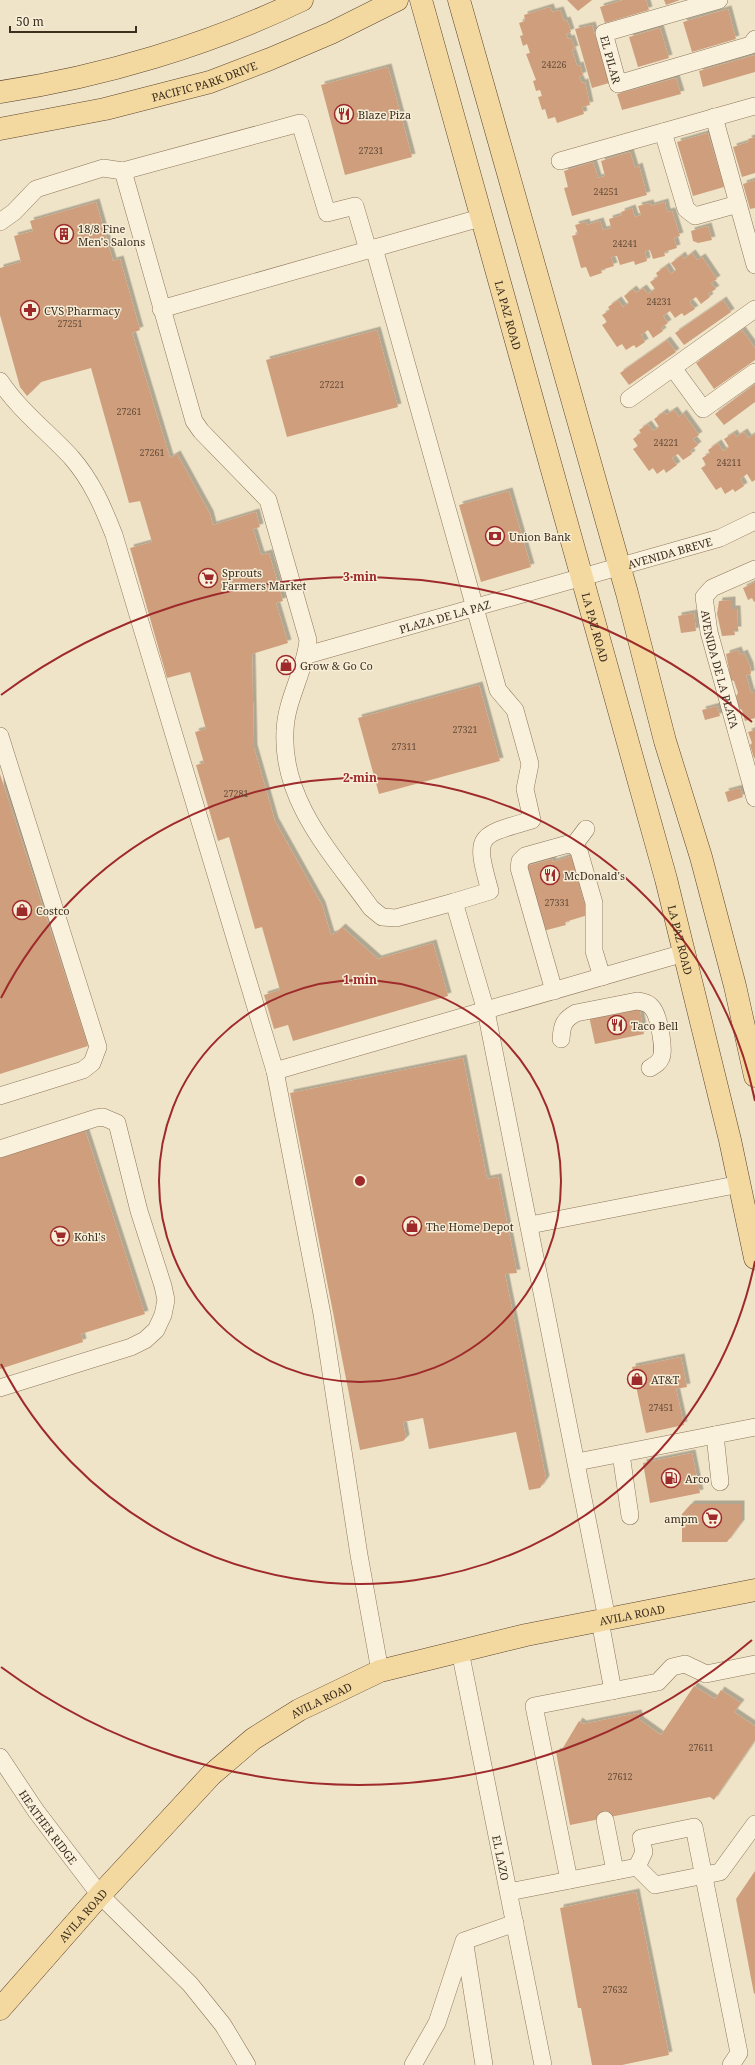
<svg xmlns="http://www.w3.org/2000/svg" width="755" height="2065" viewBox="0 0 755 2065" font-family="'Noto Serif',serif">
  <defs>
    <filter id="shadow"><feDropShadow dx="3.5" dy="-3.5" stdDeviation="0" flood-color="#0004"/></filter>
  </defs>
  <rect width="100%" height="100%" fill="#f0e4c8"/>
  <!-- building -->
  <g fill="#cf9f7d" filter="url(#shadow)">
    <path d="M567 0H592L578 11Z"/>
    <path d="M623 0H646L649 10 605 23 600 7Z"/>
    <path d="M664 0H680L666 5Z"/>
    <path d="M550 7 552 12 560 10 564 21 567 20 571 32 566 34 568 39 571 38 575 49 572 50 577 66 580 65 583 75 579 77 582 83 585 82 590 105 582 107 584 114 557 123 555 117 548 119 545 109 542 110 538 97 542 96 540 90 536 91 533 81 536 80 526 54 530 53 527 44 523 46 520 36 523 35 519 23 525 21 524 15Z"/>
    <path d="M728 9 736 39 692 52 683 22Z"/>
    <path d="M592 25 609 83 592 88 575 29Z"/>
    <path d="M660 28 669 58 638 67 629 37Z"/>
    <path d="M755 55V72L703 87 699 71Z"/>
    <path d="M388 67 412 157 345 175 321 85Z"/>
    <path d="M676 78 681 94 622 110 617 94Z"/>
    <path d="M708 133 724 187 693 196 677 142Z"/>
    <path d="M755 137V173L742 177 733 147 749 142 748 139Z"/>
    <path d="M630 152 635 168 639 166 647 195 572 216 564 188 568 187 564 171 593 162 598 178 605 176 601 161Z"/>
    <path d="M755 180V208L750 209 743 184Z"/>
    <path d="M96 202 113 261 120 259 140 330 132 333 170 458 177 454 210 514 213 525 256 512 260 527 253 529 261 555 269 553 283 601 276 603 288 643 252 654 254 748 275 821 322 905 331 935 336 933 342 927 378 959 433 943 448 996 293 1041 288 1025 274 1029 264 995 280 990 262 927 255 929 229 837 218 841 196 765 204 763 195 732 206 729 190 672 167 678 130 548 152 542 140 501 129 503 91 368 41 382 27 396 20 387 0 315V268L21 262 14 236 33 231 30 221Z"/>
    <path d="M665 202 667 212 672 211 680 236 674 238 677 248 664 252 665 256 653 259 650 250 645 251 647 261 635 265 634 261 620 265 617 256 611 257 614 266 601 270 602 273 590 277 586 267 581 268 572 236 578 234 575 225 586 222 587 225 600 221 603 230 611 228 609 219 622 215 621 212 632 208 635 217 641 215 638 206 650 203 651 206Z"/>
    <path d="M708 226 712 240 698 243 693 241 691 231Z"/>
    <path d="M692 253 697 260 702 257 717 279 711 283 716 289 708 294 710 297 701 304 696 297 689 302 695 309 684 316 682 313 675 318 670 311 663 316 668 323 661 328 663 331 653 338 648 330 641 335 645 342 636 348 634 345 626 350 622 344 617 347 602 325 607 322 602 315 610 310 608 307 618 300 623 307 629 303 624 296 633 289 636 293 643 288 648 294 655 289 650 282 658 277 656 273 666 266 671 274 676 270 671 263 682 255 684 259Z"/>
    <path d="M723 300 731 312 684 345 675 333Z"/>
    <path d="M377 330 398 407 287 437 266 360Z"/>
    <path d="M742 330 755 348V360L714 389 696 363Z"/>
    <path d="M667 340 676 352 629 385 620 373Z"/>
    <path d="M755 384V402L724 425 715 414Z"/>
    <path d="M674 410 679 417 683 413 699 435 693 439 698 445 690 451 692 454 683 460 678 454 672 458 677 465 666 473 664 469 657 474 653 468 649 471 633 449 638 446 633 439 641 433 639 430 648 424 653 431 659 427 654 419 664 412 666 415Z"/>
    <path d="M744 432 748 438 755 434V480L752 482 747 474 740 479 744 486 735 492 733 489 725 494 721 487 716 490 701 468 706 465 702 458 710 453 708 450 718 443 723 451 729 447 724 439 734 433 736 437Z"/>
    <path d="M509 491 531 567 481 582 459 505Z"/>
    <path d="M755 582V601L754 602 752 598 748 600 743 588Z"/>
    <path d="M732 600V609H737L738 630H734L735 635 722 636 717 614 719 601Z"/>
    <path d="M694 613 696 631 681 633 678 616Z"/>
    <path d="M738 650 740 655 744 653 750 666 751 674 746 675 751 693 755 692V718L745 721 742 710 740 709 738 705 736 696 738 693 734 681 731 680 726 654Z"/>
    <path d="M479 685 500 761 379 794 358 718Z"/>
    <path d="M717 706 720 716 705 720 702 710Z"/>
    <path d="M755 730V758H754L750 745 752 743 748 732Z"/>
    <path d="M0 774 88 1046 0 1074Z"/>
    <path d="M740 788 743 797 728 802 725 792Z"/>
    <path d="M571 856 572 860H574L583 888 580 889 588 915 565 922 566 925 543 931 523 867 552 859 553 862Z"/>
    <path d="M639 1006 644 1034 595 1044 589 1016Z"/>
    <path d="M463 1058 487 1179 498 1177 517 1273 505 1274 546 1479 540 1488 529 1490 516 1432 429 1449 423 1418 403 1422 406 1438 403 1441 360 1450 290 1093Z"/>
    <path d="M85 1130 145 1314 81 1334 83 1342 0 1369V1158Z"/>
    <path d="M681 1357 687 1387 676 1389 684 1425 646 1433 632 1367Z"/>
    <path d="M692 1453 700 1493 650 1503 643 1463Z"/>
    <path d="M691 1504H741V1523L727 1542H682V1514Z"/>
    <path d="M694 1686 715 1699 721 1690 741 1703 734 1712 755 1726V1740L714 1800 710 1797 570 1825 556 1752 561 1751 579 1721 583 1724 638 1713 640 1720 661 1735Z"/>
    <path d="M755 1871V1993L754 1994 736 1899Z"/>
    <path d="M636 1892 669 2055 622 2065H592L581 2008H578L560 1908Z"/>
  </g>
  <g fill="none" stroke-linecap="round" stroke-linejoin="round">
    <defs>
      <g id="minor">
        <path id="s1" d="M719 0 604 33 618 84 751 45 755 39"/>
        <path d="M714 117 755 265"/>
        <path d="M663 132 686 209 695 216 738 204"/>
        <path d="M560 161 755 106"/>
        <path d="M123 171 194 421 201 431 268 500 308 640C305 672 286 699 285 731 281 801 333 855 371 908L382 917 396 918 454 902 486 1011 607 1619"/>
        <path d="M0 222 14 212 36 189 103 168 123 171 300 123 327 213 355 206 368 250"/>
        <path d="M374 248 498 690 515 710 530 764 525 789 532 820C477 836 474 834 490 891L454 902"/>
        <path d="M161 309 480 218"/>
        <path d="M673 368 703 409 755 372"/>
        <path d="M0 381C19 410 48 432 71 457 92 481 103 507 114 535L275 1071 322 1314 359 1555 380 1671"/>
        <path d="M629 399 755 309"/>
        <path id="s2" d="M755 569 712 588 704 597 709 632 755 798"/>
        <path id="s3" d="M307 655 720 538 755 521"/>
        <path d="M0 736 98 1047 92 1063 83 1070 0 1096"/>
        <path d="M574 845 586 829"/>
        <path d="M554 991 519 868 520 861 525 856 568 844 574 845 579 851 594 903V951L602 977"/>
        <path d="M561 1039C562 1026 563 1020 576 1013L637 1001C644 1002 649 1003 653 1009 659 1017 665 1050 661 1058 659 1063 655 1065 650 1068"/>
        <path d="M275 1071 684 953"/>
        <path d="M0 1149 96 1118 103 1117 117 1123 139 1211 163 1286 166 1300 163 1315 156 1330 145 1340 131 1347 0 1388"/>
        <path d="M530 1225 740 1184"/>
        <path d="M715 1435 720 1482"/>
        <path d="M621 1454 630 1516"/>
        <path d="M577 1462 755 1427"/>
        <path d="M600 1621 613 1691"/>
        <path id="s4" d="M460 1651 543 2065"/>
        <path id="s5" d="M0 1757 36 1811 100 1895 190 1984 223 2025 247 2065"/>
        <path d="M605 1820 615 1871"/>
        <path d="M637 1867 644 1852 641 1838 694 1827 739 2053 731 2065"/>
        <path d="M569 1880 534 1706 658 1682 672 1667 685 1664 706 1674 755 1664"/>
        <path d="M509 1892 637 1867 655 1885 720 1872 755 1824"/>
        <path d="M465 1945 484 2065"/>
        <path d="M413 2065 437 2023 464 1941 515 1923"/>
      </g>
      <g id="major">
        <path id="s6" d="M421 0 666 879 730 1140 755 1258"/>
        <path d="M459 0 627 593 665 741 701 857 735 986 755 1076"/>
        <path d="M0 92C101 77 209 45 302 0"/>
        <path id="s7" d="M0 129 105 109 210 82 270 59 331 33 397 0"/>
        <path id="s8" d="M0 2009 100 1895 211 1775 253 1739 299 1710 380 1671 526 1635 755 1590"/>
      </g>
    </defs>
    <!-- minor casing -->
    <use href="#minor" stroke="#8d765c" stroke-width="18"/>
    <!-- major casing -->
    <use href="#major" stroke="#5b4430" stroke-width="23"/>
    <!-- minor -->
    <use href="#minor" stroke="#faf1dc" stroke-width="17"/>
    <!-- major -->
    <use href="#major" stroke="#f3d9a0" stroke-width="22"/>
  </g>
  <!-- distance rings -->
  <g fill="none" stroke="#9e2a2b" stroke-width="2">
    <circle cx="360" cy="1181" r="201"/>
    <path d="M755 1261A403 403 0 0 1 1 1364M1 998A403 403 0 0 1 755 1101"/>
    <path d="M752 1640A604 604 0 0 1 1 1667M1 695A604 604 0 0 1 752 722"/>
  </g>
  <!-- icons -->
  <defs>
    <symbol id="restaurant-ring" viewBox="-11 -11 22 22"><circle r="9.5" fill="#f7eed8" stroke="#9e2a2b" stroke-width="1.5"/><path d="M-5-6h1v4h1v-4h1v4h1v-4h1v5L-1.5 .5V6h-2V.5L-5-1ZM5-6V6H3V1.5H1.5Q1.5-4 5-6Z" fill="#9e2a2b"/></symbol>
    <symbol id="building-ring" viewBox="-11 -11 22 22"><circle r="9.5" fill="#f7eed8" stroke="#9e2a2b" stroke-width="1.5"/><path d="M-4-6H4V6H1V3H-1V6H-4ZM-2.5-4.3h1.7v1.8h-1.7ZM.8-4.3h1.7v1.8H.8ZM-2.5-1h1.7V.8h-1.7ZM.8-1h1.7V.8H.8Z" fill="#9e2a2b"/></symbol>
    <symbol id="pharmacy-ring" viewBox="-11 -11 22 22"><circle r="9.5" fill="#f7eed8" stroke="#9e2a2b" stroke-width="1.5"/><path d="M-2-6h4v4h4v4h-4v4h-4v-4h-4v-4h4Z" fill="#9e2a2b"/></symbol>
    <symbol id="bank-ring" viewBox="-11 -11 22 22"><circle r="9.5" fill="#f7eed8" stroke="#9e2a2b" stroke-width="1.5"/><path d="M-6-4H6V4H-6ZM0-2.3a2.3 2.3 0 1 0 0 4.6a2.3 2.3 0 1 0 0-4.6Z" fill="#9e2a2b"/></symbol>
    <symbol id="supermarket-ring" viewBox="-11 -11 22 22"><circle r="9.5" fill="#f7eed8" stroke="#9e2a2b" stroke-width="1.5"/><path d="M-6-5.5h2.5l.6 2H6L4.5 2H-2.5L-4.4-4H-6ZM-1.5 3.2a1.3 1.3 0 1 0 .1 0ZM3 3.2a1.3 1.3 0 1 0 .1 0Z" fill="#9e2a2b"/></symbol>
    <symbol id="shop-ring" viewBox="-11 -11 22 22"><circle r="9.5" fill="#f7eed8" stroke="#9e2a2b" stroke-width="1.5"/><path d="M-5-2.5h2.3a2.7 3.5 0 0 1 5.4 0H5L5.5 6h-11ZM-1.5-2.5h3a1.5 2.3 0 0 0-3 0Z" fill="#9e2a2b"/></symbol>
    <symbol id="fuel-ring" viewBox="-11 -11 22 22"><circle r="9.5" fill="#f7eed8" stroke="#9e2a2b" stroke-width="1.5"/><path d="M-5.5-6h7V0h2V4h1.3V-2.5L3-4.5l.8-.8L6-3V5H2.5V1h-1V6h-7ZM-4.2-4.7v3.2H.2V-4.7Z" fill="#9e2a2b"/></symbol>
  </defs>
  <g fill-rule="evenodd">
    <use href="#restaurant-ring" x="333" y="103" width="22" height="22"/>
    <use href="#building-ring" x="53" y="223" width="22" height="22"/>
    <use href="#pharmacy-ring" x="19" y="299" width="22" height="22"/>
    <use href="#bank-ring" x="484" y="525" width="22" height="22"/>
    <use href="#supermarket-ring" x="197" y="567" width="22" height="22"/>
    <use href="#shop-ring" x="275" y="654" width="22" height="22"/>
    <use href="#restaurant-ring" x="539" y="864" width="22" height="22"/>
    <use href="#shop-ring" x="11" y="899" width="22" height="22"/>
    <use href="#restaurant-ring" x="606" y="1014" width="22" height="22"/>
    <use href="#shop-ring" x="401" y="1215" width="22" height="22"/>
    <use href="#supermarket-ring" x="49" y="1225" width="22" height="22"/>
    <use href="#shop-ring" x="626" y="1368" width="22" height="22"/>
    <use href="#fuel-ring" x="660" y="1467" width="22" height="22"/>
    <use href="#supermarket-ring" x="701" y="1507" width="22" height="22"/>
  </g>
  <g text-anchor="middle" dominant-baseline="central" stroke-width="3" stroke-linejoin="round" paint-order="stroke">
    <!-- number labels -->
    <g font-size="9" fill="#624a37">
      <text x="554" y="64">24226</text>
      <text x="371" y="150">27231</text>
      <text x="606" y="191">24251</text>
      <text x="625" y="243">24241</text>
      <text x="659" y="301">24231</text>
      <text x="70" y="323">27251</text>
      <text x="332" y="384">27221</text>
      <text x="129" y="411">27261</text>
      <text x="666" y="442">24221</text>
      <text x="152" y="452">27261</text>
      <text x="729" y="462">24211</text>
      <text x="465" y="729">27321</text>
      <text x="404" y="746">27311</text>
      <text x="236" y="793">27281</text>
      <text x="557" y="902">27331</text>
      <text x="661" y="1407">27451</text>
      <text x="701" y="1747">27611</text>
      <text x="620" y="1776">27612</text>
      <text x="615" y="1989">27632</text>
    </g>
    <!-- street labels -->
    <g font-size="11" fill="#3d2e20" stroke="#f7eed8">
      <text stroke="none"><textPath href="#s1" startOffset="147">EL PILAR</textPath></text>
      <text stroke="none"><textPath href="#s7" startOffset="210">PACIFIC PARK DRIVE</textPath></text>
      <text stroke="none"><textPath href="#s6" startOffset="327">LA PAZ ROAD</textPath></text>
      <text stroke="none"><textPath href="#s3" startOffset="377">AVENIDA BREVE</textPath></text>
      <text stroke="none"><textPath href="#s3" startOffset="143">PLAZA DE LA PAZ</textPath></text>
      <text stroke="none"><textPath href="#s6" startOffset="651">LA PAZ ROAD</textPath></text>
      <text stroke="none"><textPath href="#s2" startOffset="133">AVENIDA DE LA PLATA</textPath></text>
      <text stroke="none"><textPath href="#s6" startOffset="975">LA PAZ ROAD</textPath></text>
      <text stroke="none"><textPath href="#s8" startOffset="773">AVILA ROAD</textPath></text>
      <text stroke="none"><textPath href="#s8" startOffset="449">AVILA ROAD</textPath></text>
      <text stroke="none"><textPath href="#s5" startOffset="85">HEATHER RIDGE</textPath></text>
      <text stroke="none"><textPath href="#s4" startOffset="211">EL LAZO</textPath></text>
      <text stroke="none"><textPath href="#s8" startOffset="125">AVILA ROAD</textPath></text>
    </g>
    <!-- poi labels -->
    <g font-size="11" fill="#3d2e20" stroke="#f7eed8" text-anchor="start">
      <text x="358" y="114">Blaze Piza</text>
      <text x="78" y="228">18/8 Fine<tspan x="78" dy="13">Men's Salons</tspan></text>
      <text x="44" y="310">CVS Pharmacy</text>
      <text x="509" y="536">Union Bank</text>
      <text x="222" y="572">Sprouts<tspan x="222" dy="13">Farmers Market</tspan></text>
      <text x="300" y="665">Grow &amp; Go Co</text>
      <text x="564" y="875">McDonald's</text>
      <text x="36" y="910">Costco</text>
      <text x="631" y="1025">Taco Bell</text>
      <text x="426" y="1226">The Home Depot</text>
      <text x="74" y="1236">Kohl's</text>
      <text x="651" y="1379">AT&amp;T</text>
      <text x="685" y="1478">Arco</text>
      <text x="698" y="1518" text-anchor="end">ampm</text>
    </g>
  </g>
  <circle cx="360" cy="1181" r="6" fill="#9e2a2b" stroke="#f7eed8" stroke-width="2"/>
  <g font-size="12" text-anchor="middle" font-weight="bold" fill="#9e2a2b" stroke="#f7eed8" stroke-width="3" stroke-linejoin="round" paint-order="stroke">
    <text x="360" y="581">3 min</text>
    <text x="360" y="782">2 min</text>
    <text x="360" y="984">1 min</text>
  </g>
  <!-- scale -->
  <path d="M10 26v6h126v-6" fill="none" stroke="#3d2e20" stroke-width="2"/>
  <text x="16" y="26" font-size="12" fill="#3d2e20" stroke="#f7eed8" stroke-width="3" paint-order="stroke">50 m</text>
</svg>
